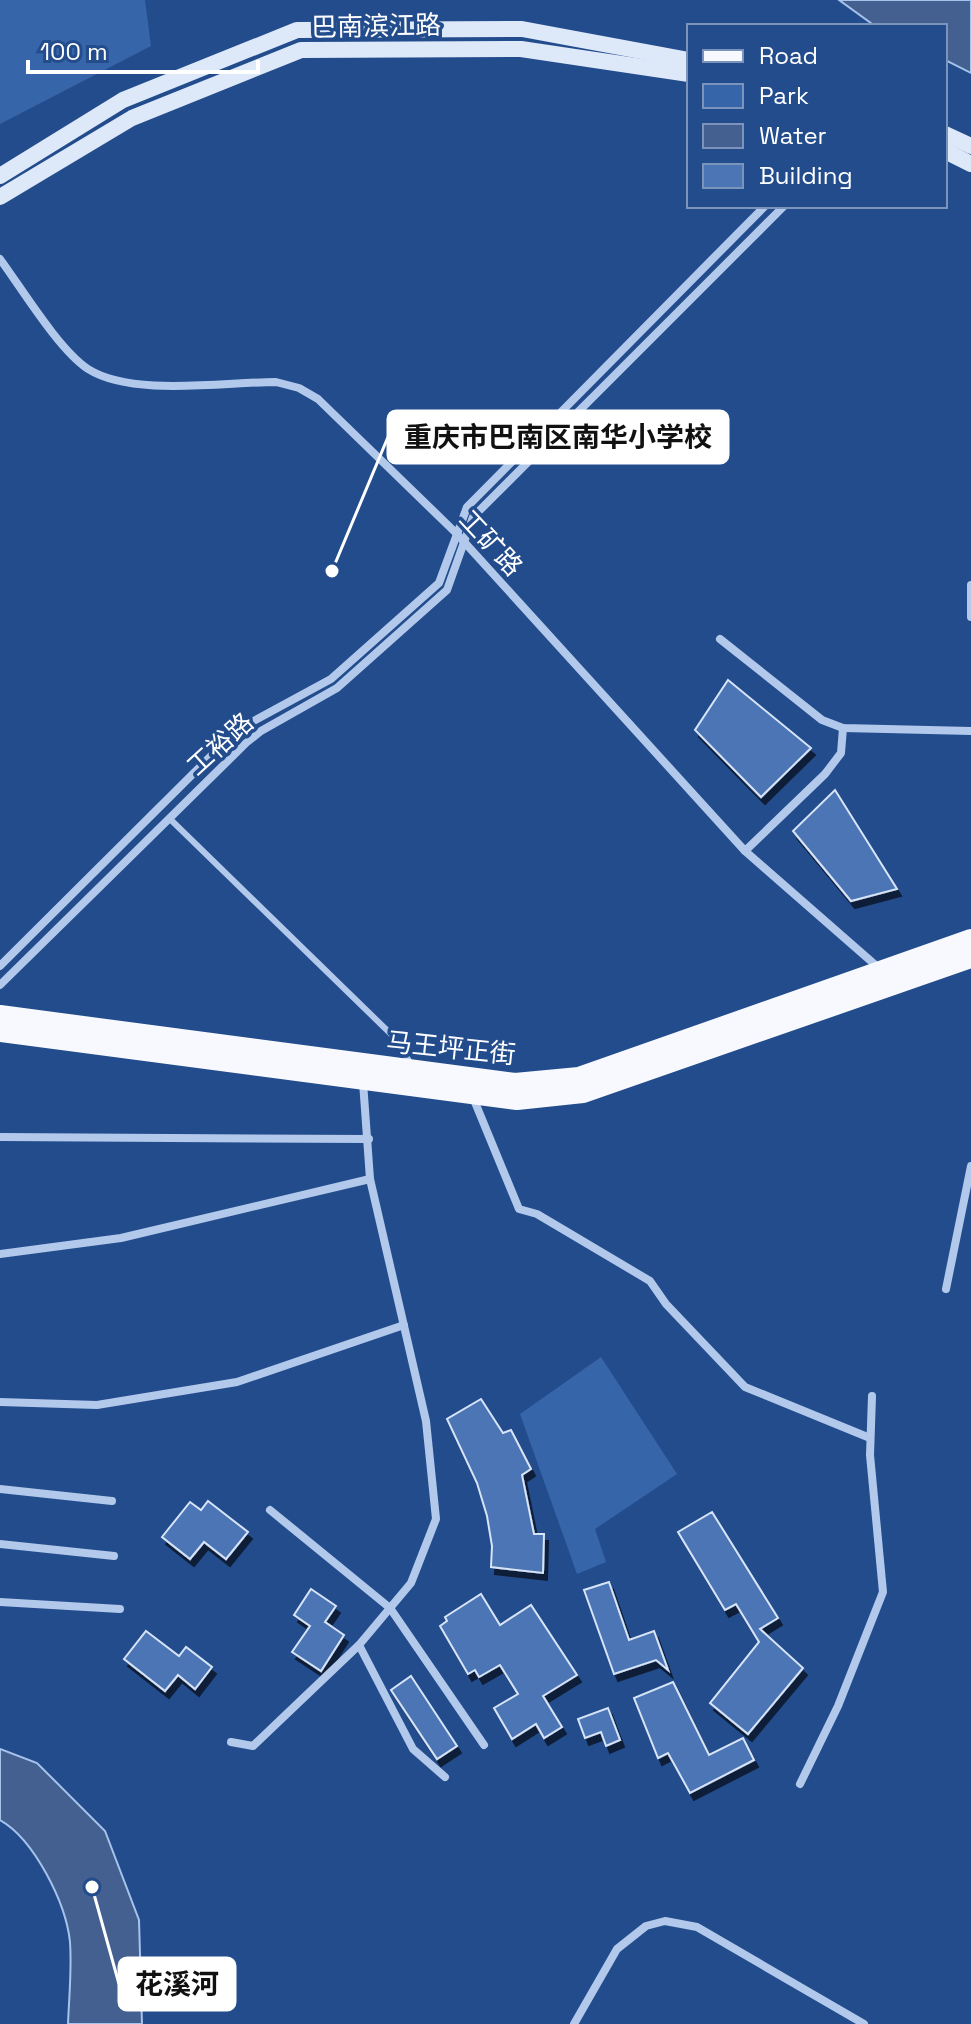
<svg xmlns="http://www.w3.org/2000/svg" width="971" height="2024" viewBox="0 0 971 2024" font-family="'Space Grotesk','Noto Sans SC',sans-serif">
  <defs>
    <filter id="shadow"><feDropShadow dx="4" dy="7" stdDeviation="0" flood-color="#0009"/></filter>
  </defs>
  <rect width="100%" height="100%" fill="#234c8d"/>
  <!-- green -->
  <g fill="#3765aa">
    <path d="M0 0H145L151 46 0 124Z"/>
    <path d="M601 1357 677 1474 595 1529 606 1562 577 1574 520 1414Z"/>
  </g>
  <!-- water -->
  <g fill="#436090" stroke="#a6c3ec" stroke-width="2">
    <path d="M839 0H971V73L945 60V26H875Z"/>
    <path d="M0 1749 37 1763 105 1831 139 1920 142 2024H68C69 1997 72 1969 70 1942 66 1903 34 1839 0 1820Z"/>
  </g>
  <!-- building -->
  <g fill="#4b75b4" stroke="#d7e4f8" stroke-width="2" filter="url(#shadow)">
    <path d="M728 680 811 748 761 797 695 730Z"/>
    <path d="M835 790 897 889 851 901 793 831Z"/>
    <path d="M481 1399 503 1433 511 1430 531 1469 522 1475 534 1534H544L543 1573 491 1567 492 1546 487 1516 477 1483 447 1419Z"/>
    <path d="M208 1501 248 1532 226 1559 204 1542 190 1559 162 1537 190 1502 201 1510Z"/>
    <path d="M712 1512 778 1618 760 1629 803 1668 748 1734 710 1703 759 1642 736 1604 725 1610 678 1532Z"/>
    <path d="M609 1582 629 1640 654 1631 668 1670 656 1660 614 1674 584 1590Z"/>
    <path d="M311 1589 336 1606 325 1622 344 1635 321 1671 292 1652 310 1626 294 1615Z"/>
    <path d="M481 1594 500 1625 531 1605 577 1675 543 1696 562 1727 544 1738 536 1724 512 1739 494 1708 518 1694 500 1665 479 1677 475 1670 468 1674 440 1626 447 1621 445 1617Z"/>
    <path d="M146 1631 179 1656 186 1647 212 1667 195 1689 178 1675 165 1691 124 1659Z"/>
    <path d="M411 1676 457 1746 437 1759 391 1690Z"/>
    <path d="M673 1682 709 1755 743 1738 754 1760 690 1793 668 1753 658 1758 634 1698Z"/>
    <path d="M608 1708 620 1740 606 1746 601 1732 585 1738 578 1719Z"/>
  </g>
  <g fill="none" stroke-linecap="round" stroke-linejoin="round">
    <!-- lane -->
    <path stroke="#b2c9eb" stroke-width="6" d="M170 819 395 1038 411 1064"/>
    <!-- street -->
    <g stroke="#b2c9eb" stroke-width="8">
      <path d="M0 259C22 289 59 350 88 369 132 397 224 382 276 382L299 388 318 399 456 533 745 851 880 969"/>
      <path d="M971 585V617"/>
      <path d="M720 639 822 720 843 728 971 731"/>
      <path d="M745 851 825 774 841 753 843 728"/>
      <path d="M0 966 237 730 331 679 439 583 467 507 765 206"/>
      <path d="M0 985 246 743 261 731 337 688 447 590 473 517 784 206"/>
      <path d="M472 1095 519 1209 537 1214 650 1281 666 1304 745 1387 870 1438"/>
      <path d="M0 1137 369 1139"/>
      <path d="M0 1254 121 1238 370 1179"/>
      <path d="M946 1289 971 1166"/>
      <path d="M0 1402 97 1405 237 1382 404 1325"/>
      <path d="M0 1489 112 1501"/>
      <path d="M270 1510 390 1608 484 1745"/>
      <path d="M0 1544 114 1556"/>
      <path d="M0 1602 120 1609"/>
      <path d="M359 1645 413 1749 445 1777"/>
      <path d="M231 1742 253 1746 359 1645 411 1583 436 1519 426 1421 370 1179 363 1082"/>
      <path d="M800 1784 838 1706 883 1592 870 1455 872 1396"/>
      <path d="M574 2024 617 1949 646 1926 665 1921 697 1927 864 2024"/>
    </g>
    <!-- secondary -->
    <g stroke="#dde8f9" stroke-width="16">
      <path d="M945 134 971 146"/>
      <path d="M945 151 971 164"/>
      <path d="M0 176 123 100 297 30 522 29 689 60"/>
      <path d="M0 197 132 118 301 50 521 49 689 74"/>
    </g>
    <!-- primary -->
    <g stroke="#f7f9fe" stroke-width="20">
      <path d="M0 1015 515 1083 579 1077 971 939"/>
      <path d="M0 1032 517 1100 583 1093 971 958"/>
    </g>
  </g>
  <g text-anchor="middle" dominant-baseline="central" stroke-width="7" stroke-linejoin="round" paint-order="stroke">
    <!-- street labels -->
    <g font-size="26" fill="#fff" stroke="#234c8d">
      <text transform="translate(376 26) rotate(-1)">巴南滨江路</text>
      <text transform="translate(491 543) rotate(47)">工矿路</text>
      <text transform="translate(220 744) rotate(-42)">工裕路</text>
      <text transform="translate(451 1048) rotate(6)">马王坪正街</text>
    </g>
  </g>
  <!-- callouts -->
  <path fill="none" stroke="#fff" stroke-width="3" d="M332 571L388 437M92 1887L119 1984"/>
  <g fill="#fff" stroke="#234c8d" stroke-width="3">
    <circle cx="332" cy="571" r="8"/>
    <circle cx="92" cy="1887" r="8"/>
  </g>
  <g fill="#fff" stroke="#fff" stroke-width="3">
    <rect x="388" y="411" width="340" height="52" rx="8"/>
    <rect x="119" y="1958" width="116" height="52" rx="8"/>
  </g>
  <g font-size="28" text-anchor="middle" font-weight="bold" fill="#111">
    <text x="558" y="447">重庆市巴南区南华小学校</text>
    <text x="177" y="1994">花溪河</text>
  </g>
  <!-- legend -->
  <rect x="687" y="24" width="260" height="184" fill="#234c8d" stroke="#7b94bb" stroke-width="2"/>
  <rect x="703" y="50" width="40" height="12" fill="#f7f9fe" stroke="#7b94bb" stroke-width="2"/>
  <text x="759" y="64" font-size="24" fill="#ffffff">Road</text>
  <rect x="703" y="84" width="40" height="24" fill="#3765aa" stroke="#7b94bb" stroke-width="2"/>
  <text x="759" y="104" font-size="24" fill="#ffffff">Park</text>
  <rect x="703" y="124" width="40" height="24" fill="#436090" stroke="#7b94bb" stroke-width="2"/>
  <text x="759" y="144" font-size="24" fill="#ffffff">Water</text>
  <rect x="703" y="164" width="40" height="24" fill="#4b75b4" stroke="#7b94bb" stroke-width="2"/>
  <text x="759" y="184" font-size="24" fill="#ffffff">Building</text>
  <!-- scale -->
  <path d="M28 60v12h230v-12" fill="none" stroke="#ffffff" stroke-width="4"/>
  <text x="40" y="60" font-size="24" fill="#ffffff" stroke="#234c8d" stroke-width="6" paint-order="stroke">100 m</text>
</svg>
